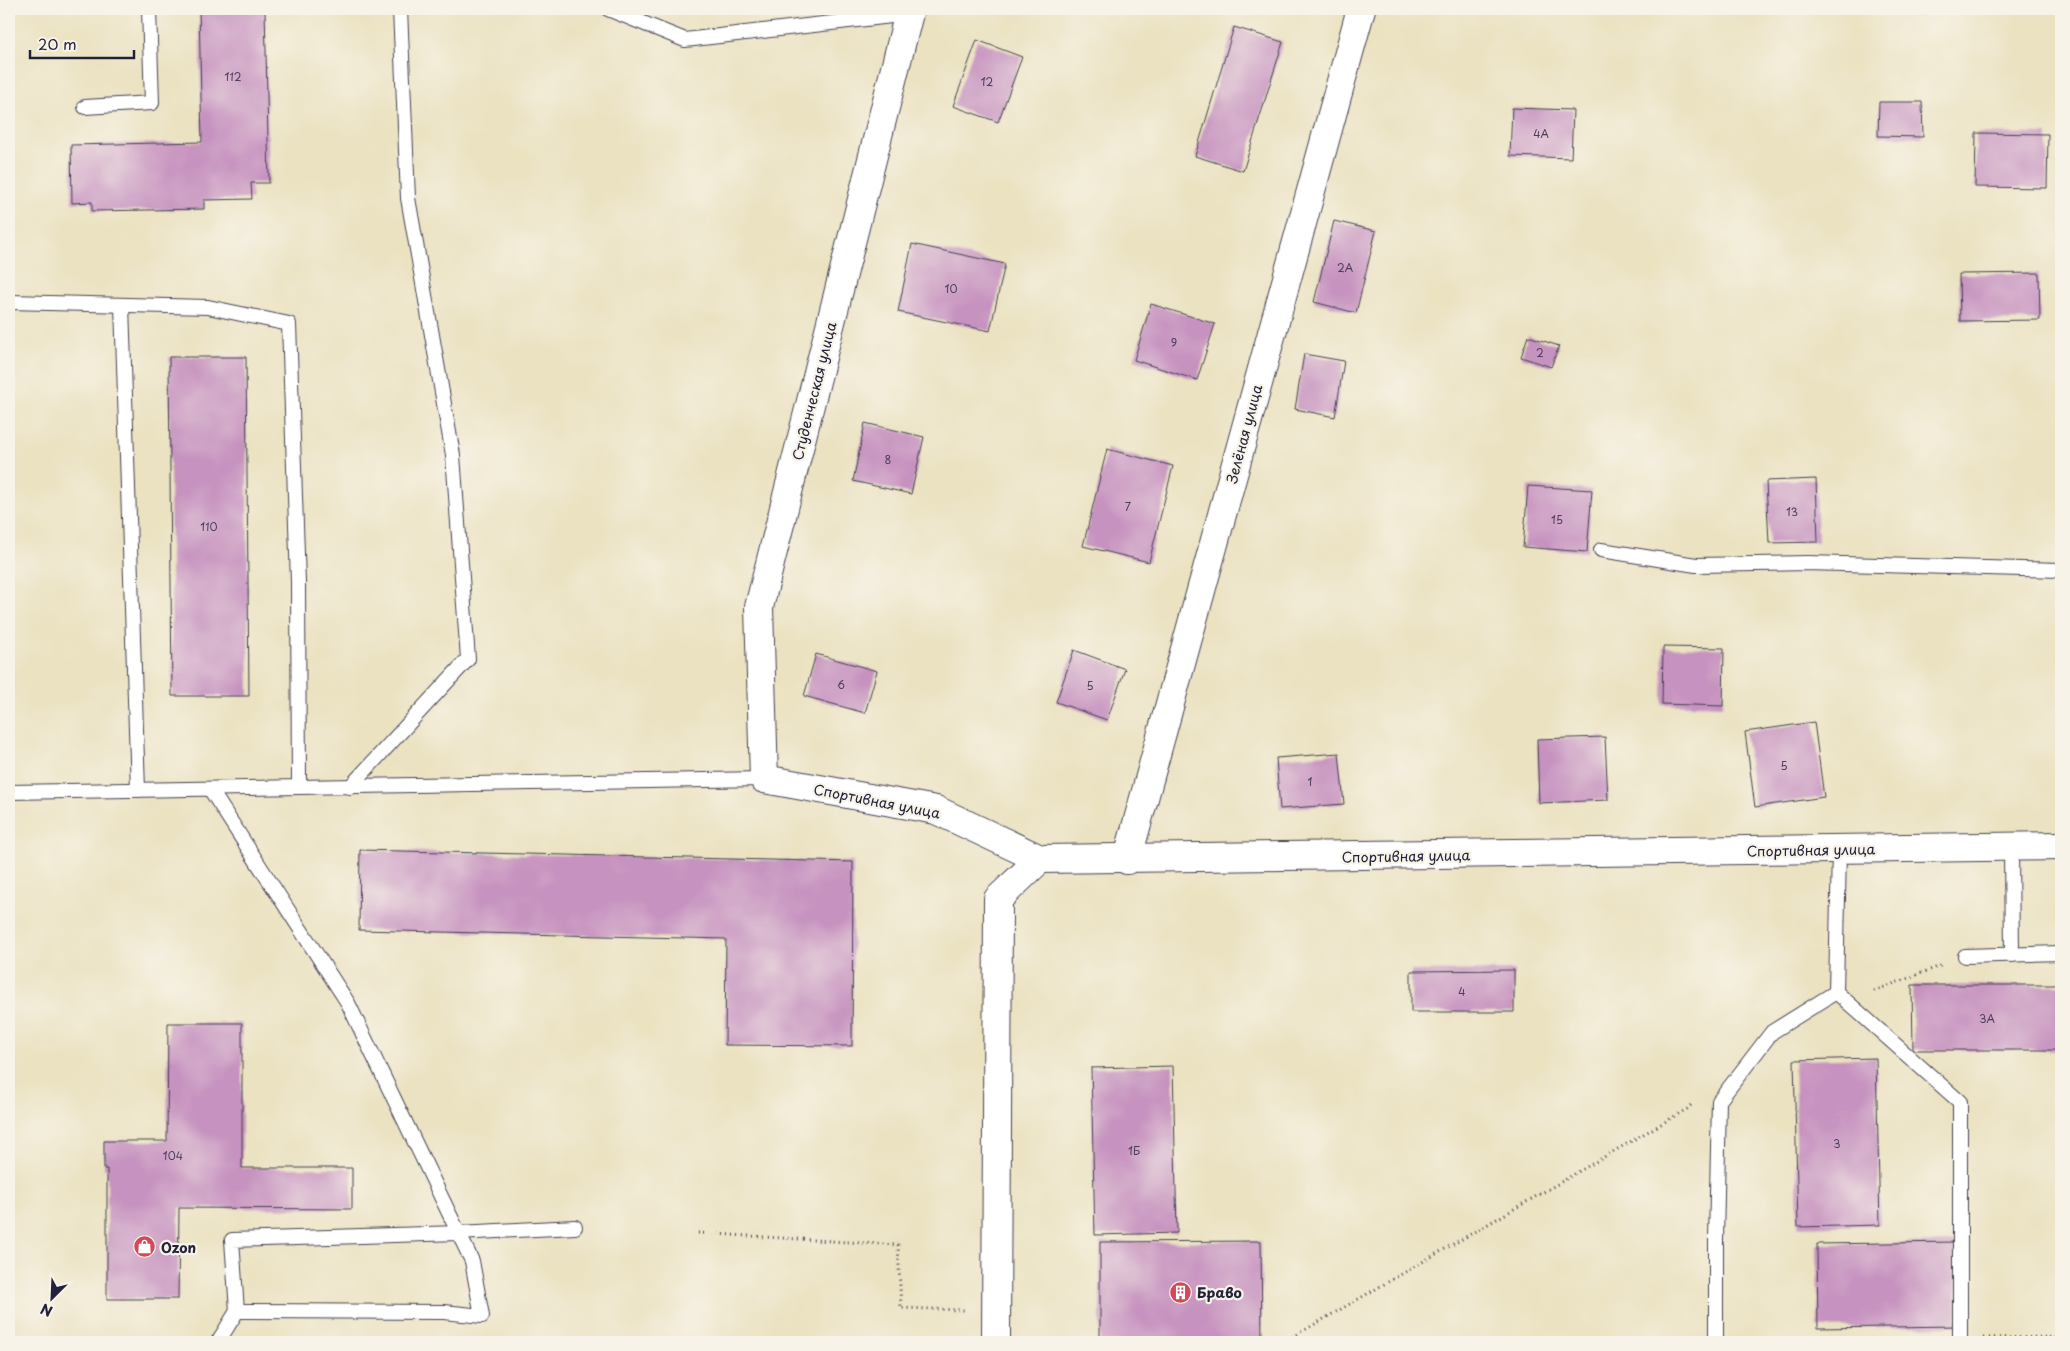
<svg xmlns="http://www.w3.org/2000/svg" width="2070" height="1351" viewBox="0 0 2070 1351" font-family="'Playpen Sans',sans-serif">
  <rect width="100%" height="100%" fill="#f7f3e8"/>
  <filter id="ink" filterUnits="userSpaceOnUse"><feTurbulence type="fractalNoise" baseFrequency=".02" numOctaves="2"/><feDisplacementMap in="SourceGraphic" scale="10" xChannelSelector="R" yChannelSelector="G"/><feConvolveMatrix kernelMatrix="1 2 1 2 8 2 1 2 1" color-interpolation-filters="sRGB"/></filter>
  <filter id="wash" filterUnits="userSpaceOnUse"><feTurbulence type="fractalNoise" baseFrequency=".0096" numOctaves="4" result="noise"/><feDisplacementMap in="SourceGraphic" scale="20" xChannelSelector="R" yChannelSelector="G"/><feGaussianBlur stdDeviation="1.12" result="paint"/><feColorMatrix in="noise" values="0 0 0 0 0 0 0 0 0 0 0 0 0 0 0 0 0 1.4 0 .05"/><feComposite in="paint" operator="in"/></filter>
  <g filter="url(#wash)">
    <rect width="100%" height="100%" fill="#ebe2c1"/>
    <g id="blocks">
      <!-- building -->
      <g fill="#c692bf">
        <path d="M199 9H265L269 183H251L252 199 204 200V209L92 211V202L72 203 71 145 202 142Z"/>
        <path d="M1234 27 1283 42 1243 171 1195 156Z"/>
        <path d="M977 40 1022 57 998 122 953 106Z"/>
        <path d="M1879 102H1922L1923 137 1878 136Z"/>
        <path d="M1512 108 1573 110 1571 158 1510 156Z"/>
        <path d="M1976 133 2048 134 2047 188 1975 187Z"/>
        <path d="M1334 221 1376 231 1356 313 1314 302Z"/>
        <path d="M912 244 1005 264 990 331 898 312Z"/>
        <path d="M2039 273 2040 320 1960 321 1959 274Z"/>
        <path d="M1151 304 1215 324 1197 380 1134 360Z"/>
        <path d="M1528 336 1559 346 1551 367 1521 357Z"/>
        <path d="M1304 354 1344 361 1335 417 1295 409Z"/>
        <path d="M169 357H246L249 696H172Z"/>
        <path d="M865 423 924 437 911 494 853 481Z"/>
        <path d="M1107 449 1173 466 1149 562 1083 546Z"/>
        <path d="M1816 479 1818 542 1769 543 1766 481Z"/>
        <path d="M1528 486 1592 490 1587 552 1523 547Z"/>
        <path d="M1663 647 1724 648 1723 706 1662 704Z"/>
        <path d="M1074 650 1125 669 1107 720 1056 702Z"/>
        <path d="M816 654 877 671 865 713 804 696Z"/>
        <path d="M1814 722 1824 797 1755 807 1745 732Z"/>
        <path d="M1605 737 1608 800 1539 803 1537 739Z"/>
        <path d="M1339 753 1344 804 1280 809 1276 758Z"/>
        <path d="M360 850 853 862 852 1046 725 1045 726 939 359 930Z"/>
        <path d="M1514 970V1012H1411V971Z"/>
        <path d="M1912 985H2061V1050H1913Z"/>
        <path d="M168 1023H242V1168H352V1209L179 1208 178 1299H107V1169H104V1141H167Z"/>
        <path d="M1876 1058 1880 1225 1798 1227 1794 1060Z"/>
        <path d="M1173 1066 1177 1233 1095 1235 1091 1068Z"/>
        <path d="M1261 1241 1262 1342H1100V1242Z"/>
        <path d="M1956 1242 1957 1326 1818 1328 1817 1244Z"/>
      </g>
    </g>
  </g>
  <g filter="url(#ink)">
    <use href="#blocks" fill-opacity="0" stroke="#403f4f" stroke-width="1"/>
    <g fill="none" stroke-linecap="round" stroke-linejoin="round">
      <defs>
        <g id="service">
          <path d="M608 9 685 40 909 14"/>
          <path d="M85 107 152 103 149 9"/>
          <path d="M9 302 208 307 289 324 298 582 299 787 9 792"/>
          <path d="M122 305 138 790"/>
          <path d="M1601 550 1696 565 1807 563 2061 570"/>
          <path d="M299 787 764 779"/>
          <path d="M350 787 468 659 453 455 408 198 400 9"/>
          <path d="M210 789 348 1003 472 1261 482 1316 444 1312 237 1311 218 1342"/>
          <path d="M2011 848 2012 955"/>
          <path d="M1965 956 2061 953"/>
          <path d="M1836 992 1960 1102V1342"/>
          <path d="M237 1311 232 1240 459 1233 575 1227"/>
          <path d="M1716 1342V1240L1719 1101 1772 1032 1836 992 1839 850"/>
        </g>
        <g id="minor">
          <path d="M910 9 759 607 764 779 936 810 1040 859 2061 846"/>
          <path d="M1127 860 1361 9"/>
          <path d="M996 1342 998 899 1040 859"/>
        </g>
      </defs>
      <!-- service casing -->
      <use href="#service" stroke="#403f4f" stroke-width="16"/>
      <!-- minor casing -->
      <use href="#minor" stroke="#403f4f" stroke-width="30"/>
      <!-- path -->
      <g stroke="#403f4f" stroke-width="3" stroke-dasharray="1 4" stroke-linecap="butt">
        <path d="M1874 991 1943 965"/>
        <path d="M698 1233 898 1245 901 1308 964 1310"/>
        <path d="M1984 1338 2061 1337"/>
        <path d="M1284 1342 1687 1109 1693 1103"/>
      </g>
      <!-- service -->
      <use href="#service" stroke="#fff" stroke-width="14"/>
      <!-- minor -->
      <use href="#minor" stroke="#fff" stroke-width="28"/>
    </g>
  </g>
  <!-- icons -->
  <defs>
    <symbol id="shop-disc" viewBox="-11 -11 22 22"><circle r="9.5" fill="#d1495b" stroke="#f7f3e8"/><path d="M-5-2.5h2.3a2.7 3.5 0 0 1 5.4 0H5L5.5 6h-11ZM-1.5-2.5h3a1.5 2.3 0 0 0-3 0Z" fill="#fff"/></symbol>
    <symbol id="building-disc" viewBox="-11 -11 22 22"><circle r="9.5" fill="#d1495b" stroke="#f7f3e8"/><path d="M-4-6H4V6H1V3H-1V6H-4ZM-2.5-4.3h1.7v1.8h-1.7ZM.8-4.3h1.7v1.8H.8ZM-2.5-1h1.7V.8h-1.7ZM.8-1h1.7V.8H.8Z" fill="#fff"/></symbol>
  </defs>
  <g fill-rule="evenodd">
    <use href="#shop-disc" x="132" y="1234" width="25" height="25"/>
    <use href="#building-disc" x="1168" y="1280" width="25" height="25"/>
  </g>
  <g text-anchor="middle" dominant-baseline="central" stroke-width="4.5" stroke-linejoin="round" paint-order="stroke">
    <!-- number labels -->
    <g font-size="11" fill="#4b3e5c">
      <text x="233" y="76">112</text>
      <text x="987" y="81">12</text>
      <text x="1541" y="133">4А</text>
      <text x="1345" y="267">2А</text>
      <text x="951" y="288">10</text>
      <text x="1174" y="342">9</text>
      <text x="1540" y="352">2</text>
      <text x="888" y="459">8</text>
      <text x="1128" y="506">7</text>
      <text x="1792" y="511">13</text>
      <text x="1557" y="519">15</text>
      <text x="209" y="526">110</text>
      <text x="841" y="684">6</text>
      <text x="1090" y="685">5</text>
      <text x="1784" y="765">5</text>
      <text x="1310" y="781">1</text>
      <text x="1462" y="991">4</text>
      <text x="1987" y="1018">3А</text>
      <text x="1837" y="1143">3</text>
      <text x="1134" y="1150">1Б</text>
      <text x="173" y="1155">104</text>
    </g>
    <!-- street labels -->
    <g font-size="14" fill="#22223b" stroke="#f7f3e8">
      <text transform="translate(814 391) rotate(-76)">Студенческая улица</text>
      <text transform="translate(1244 434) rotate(-75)">Зелёная улица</text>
      <text transform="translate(877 801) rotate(11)">Спортивная улица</text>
      <text transform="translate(1811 850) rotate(-1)">Спортивная улица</text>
      <text transform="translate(1406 856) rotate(-1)">Спортивная улица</text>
    </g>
    <!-- poi labels -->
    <g font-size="14" font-weight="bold" fill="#22223b" stroke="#f7f3e8" text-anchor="start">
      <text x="161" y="1247">Ozon</text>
      <text x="1197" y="1292">Браво</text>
    </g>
  </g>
  <!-- margin -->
  <rect width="2070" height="1351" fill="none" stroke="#f7f3e8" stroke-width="30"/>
  <!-- north arrow -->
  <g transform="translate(52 1298) rotate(204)" stroke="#f7f3e8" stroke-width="4" paint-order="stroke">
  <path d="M0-4L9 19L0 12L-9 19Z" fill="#22223b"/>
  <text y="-8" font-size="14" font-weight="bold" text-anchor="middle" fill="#22223b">N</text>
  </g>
  <!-- scale -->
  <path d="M30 50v8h104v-8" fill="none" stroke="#22223b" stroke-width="2.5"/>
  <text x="38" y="50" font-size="15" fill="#22223b" stroke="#f7f3e8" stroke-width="4" paint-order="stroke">20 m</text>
</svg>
